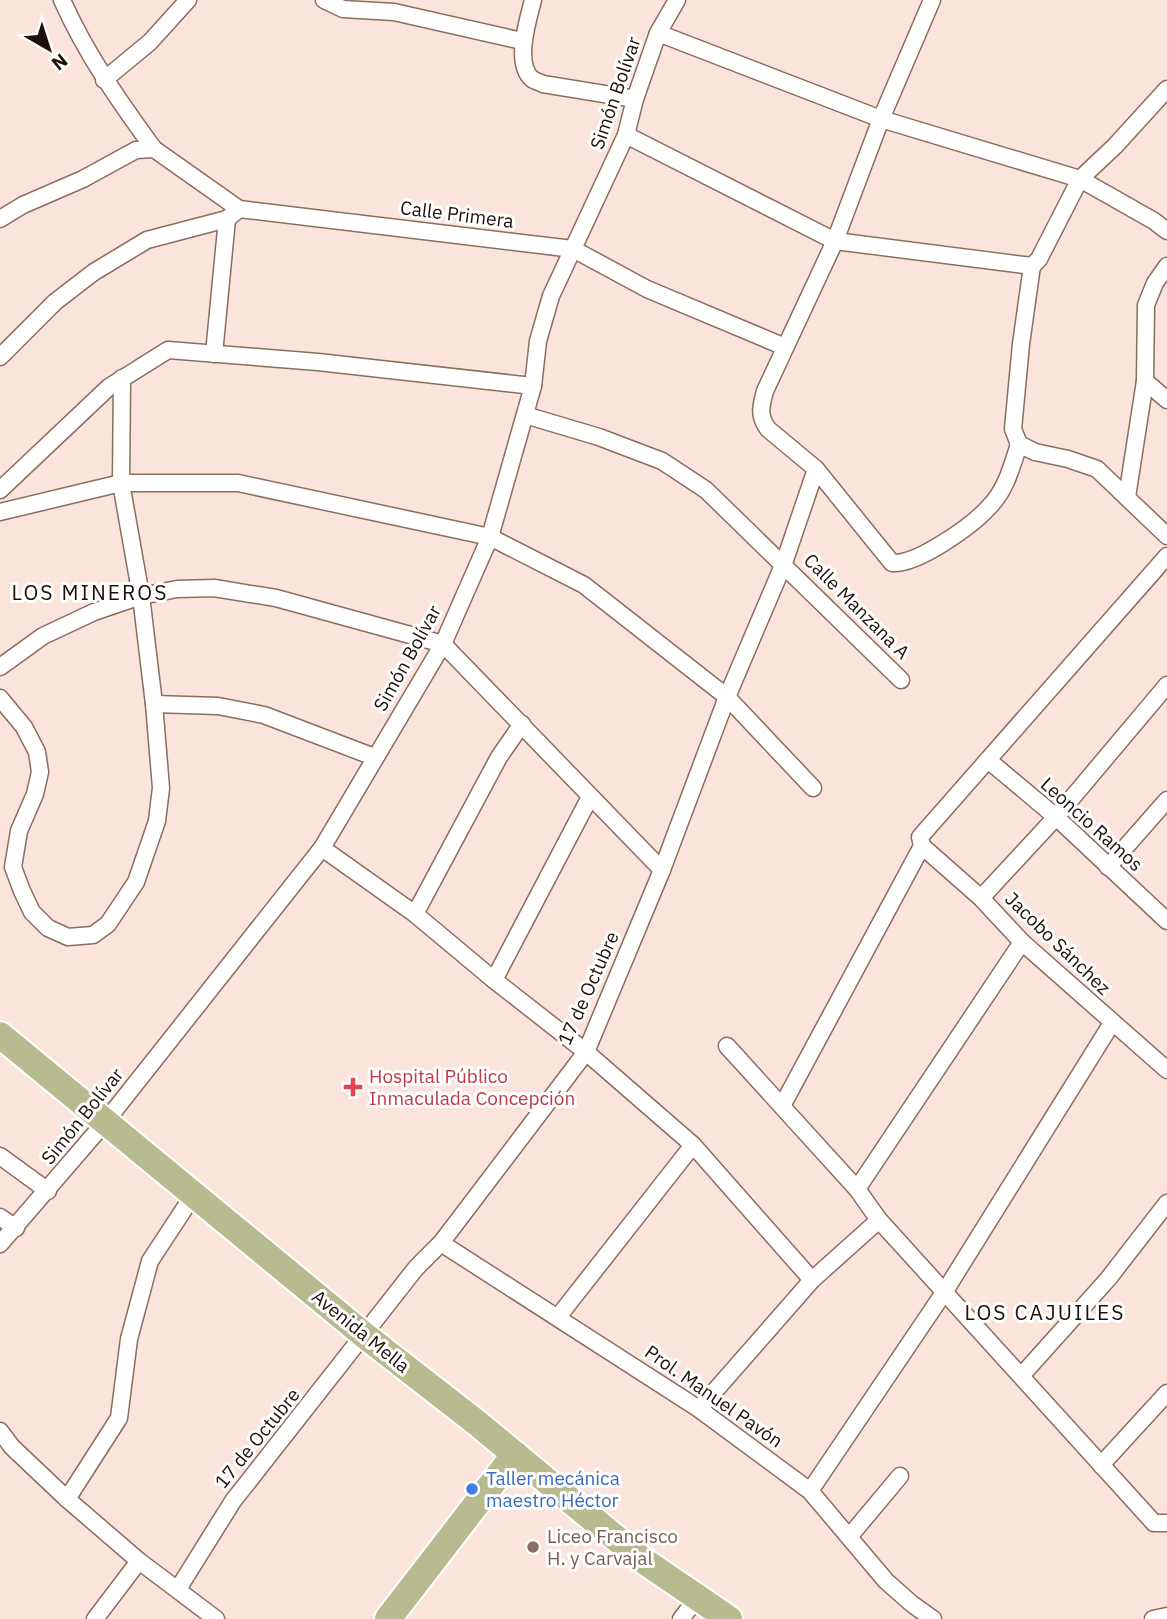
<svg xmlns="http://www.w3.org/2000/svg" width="1167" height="1619" viewBox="0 0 1167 1619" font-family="'IBM Plex Sans',sans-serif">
  <rect width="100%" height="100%" fill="#fae4db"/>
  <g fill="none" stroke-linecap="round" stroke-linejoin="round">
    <defs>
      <g id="minor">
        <path d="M62 0C86 54 119 101 154 149"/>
        <path d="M324 0 343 9 394 12 522 41"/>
        <path d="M533 0C528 20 514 63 532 79 535 81 539 82 543 84L635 99"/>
        <path d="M932 0 881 119 835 241 765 391C761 406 758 416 768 429L816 469 892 563C917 565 972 526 989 507 1006 490 1012 466 1019 444"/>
        <path d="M658 33 881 119 1080 179 1154 221 1167 231"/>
        <path d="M104 80 150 42 188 0"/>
        <path d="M626 135 835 241 1032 266 1039 259 1080 179 1115 146 1167 89"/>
        <path d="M0 219 23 205 83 179 136 150 154 149 239 209"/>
        <path d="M1032 266 1021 344 1013 429 1019 444 1035 452 1068 459 1097 469 1167 536"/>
        <path d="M214 354 227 219"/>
        <path d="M0 357 55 302 94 272 147 240 227 219 239 209 573 249 647 289 785 347"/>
        <path d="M1145 381 1167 400"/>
        <path d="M525 415 599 437 662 461 706 490 901 680"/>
        <path d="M0 490 109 387 168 350 318 362 533 386"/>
        <path d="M1127 497 1145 381 1146 305 1155 283 1167 266"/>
        <path d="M0 512 121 483H238L490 537 584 585 727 697 813 788"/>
        <path d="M0 667 43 636 94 612 141 596 177 589 214 588 276 598 443 644 662 870"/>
        <path d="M0 698 24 727 37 752 40 772 35 794 19 831 13 867 22 891 32 912 48 928 68 937 93 935 108 924 136 882 157 821 161 788 154 704 141 596 121 483 122 378"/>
        <path d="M154 704 218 706 264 715 374 757"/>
        <path d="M988 760 1056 817 1167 921"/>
        <path d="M922 846 981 898 1022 942 1167 1070"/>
        <path d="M322 848 415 914 494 980 586 1052 693 1145 812 1280"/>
        <path d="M1108 867 1167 800"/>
        <path d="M981 898 1056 817 1167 685"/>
        <path d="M415 914 499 757 522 724"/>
        <path d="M494 980 590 797"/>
        <path d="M727 1046 857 1189 879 1220 1154 1523H1167"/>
        <path d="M782 1106 922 846 920 837 1167 556"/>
        <path d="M0 1156 48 1191"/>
        <path d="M857 1189 1022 942"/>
        <path d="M0 1217 16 1228"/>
        <path d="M441 1243 699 1409 810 1491 886 1581 912 1604 933 1619"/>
        <path d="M0 1244 106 1121 322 848 443 644 490 537 533 386 538 341 551 296 626 135 635 99 658 33 677 0"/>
        <path d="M558 1317 693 1145"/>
        <path d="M1022 1375 1108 1279 1167 1203"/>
        <path d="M699 1409 812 1280 879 1220"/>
        <path d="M0 1431 12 1447 67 1499 139 1561 216 1619"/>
        <path d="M1101 1465 1167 1393"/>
        <path d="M810 1491 945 1291 1112 1023"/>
        <path d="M67 1499 119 1418 129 1339 150 1261 194 1194"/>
        <path d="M849 1537 900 1476"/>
        <path d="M178 1589 233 1501 416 1268 441 1243 586 1052 662 870 727 697 784 563 816 469"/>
        <path d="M95 1619 139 1561"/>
        <path d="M681 1619 697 1598"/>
        <path d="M1153 1619 1167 1616"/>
      </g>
      <g id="primary">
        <path d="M0 1035 364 1335 477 1423 641 1559 729 1619"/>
        <path d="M388 1619 515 1454"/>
      </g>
    </defs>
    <!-- minor casing -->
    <use href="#minor" stroke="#8c6d5f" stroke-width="19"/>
    <!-- primary casing -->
    <use href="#primary" stroke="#fff" stroke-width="30"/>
    <!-- minor -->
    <use href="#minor" stroke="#fff" stroke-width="16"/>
    <!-- primary -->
    <use href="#primary" stroke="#b8bb8f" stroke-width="26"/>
  </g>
  <!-- markers -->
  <path fill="#e0444e" stroke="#fff" stroke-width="2.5" d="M349.5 1076.5h7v7h7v7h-7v7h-7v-7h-7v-7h7z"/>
  <circle fill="#3f7fe0" stroke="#fff" stroke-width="2.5" cx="472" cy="1489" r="7"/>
  <circle fill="#8d6e63" stroke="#fff" stroke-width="2.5" cx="533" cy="1547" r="7"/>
  <g text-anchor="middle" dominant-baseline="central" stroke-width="6" stroke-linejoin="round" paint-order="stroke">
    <!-- street labels -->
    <g font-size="19" fill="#1d100b" stroke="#fff">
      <text transform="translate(615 93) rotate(-71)">Simón Bolívar</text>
      <text transform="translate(457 214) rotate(7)">Calle Primera</text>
      <text transform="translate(857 606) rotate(45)">Calle Manzana A</text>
      <text transform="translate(407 658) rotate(-61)">Simón Bolívar</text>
      <text transform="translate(1092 824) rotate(42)">Leoncio Ramos</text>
      <text transform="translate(1058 943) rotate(44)">Jacobo Sánchez</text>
      <text transform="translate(588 988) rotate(-66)">17 de Octubre</text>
      <text transform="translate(82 1116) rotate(-51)">Simón Bolívar</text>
      <text transform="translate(361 1331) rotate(39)">Avenida Mella</text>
      <text transform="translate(714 1396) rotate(35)">Prol. Manuel Pavón</text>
      <text transform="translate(257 1438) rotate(-51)">17 de Octubre</text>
    </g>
    <!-- health labels -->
    <g font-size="19" fill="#be3a42" stroke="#fff" text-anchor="start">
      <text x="369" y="1076">Hospital Público<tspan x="369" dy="22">Inmaculada Concepción</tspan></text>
    </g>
    <!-- shop labels -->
    <g font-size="19" fill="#366cbe" stroke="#fff" text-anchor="start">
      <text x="486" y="1478">Taller mecánica<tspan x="486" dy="22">maestro Héctor</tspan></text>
    </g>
    <!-- education labels -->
    <g font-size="19" fill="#785e54" stroke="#fff" text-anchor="start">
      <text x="547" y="1536">Liceo Francisco<tspan x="547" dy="22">H. y Carvajal</tspan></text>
    </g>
    <!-- neighbourhood labels -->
    <g font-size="21" letter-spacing="2" fill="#1d100b" stroke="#fff">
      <text x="90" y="592">LOS MINEROS</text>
      <text x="1045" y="1312">LOS CAJUILES</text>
    </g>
  </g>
  <!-- north arrow -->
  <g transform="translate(49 49) rotate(141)" stroke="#ffffff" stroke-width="5" paint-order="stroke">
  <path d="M0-5L12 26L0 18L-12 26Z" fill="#1d100b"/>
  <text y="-10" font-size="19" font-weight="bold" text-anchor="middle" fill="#1d100b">N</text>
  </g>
</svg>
